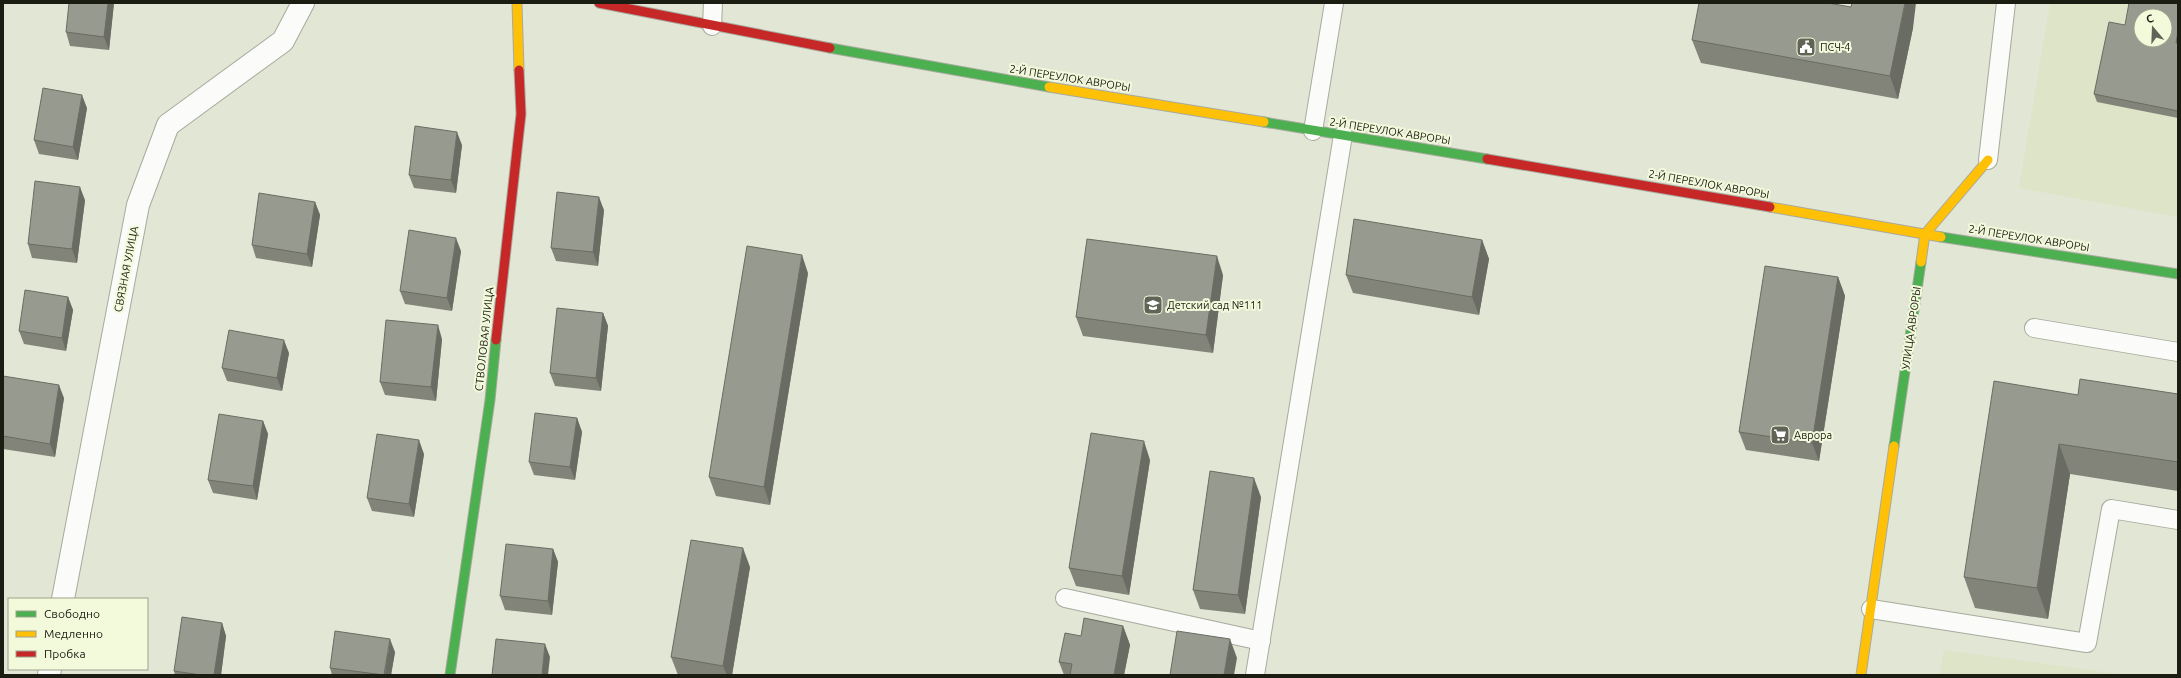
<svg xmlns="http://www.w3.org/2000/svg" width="2181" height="678" viewBox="0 0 2181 678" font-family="Ubuntu,sans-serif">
  <rect width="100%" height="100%" fill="#e2e6d5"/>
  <!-- built -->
  <g fill="#dee4c8" fill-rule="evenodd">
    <path d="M2050 3H2178V217L2019 188ZM2141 16H2165V40H2141Z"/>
    <path d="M1944 650H1945L2125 675H1940Z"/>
  </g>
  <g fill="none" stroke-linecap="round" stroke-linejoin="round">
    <defs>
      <g id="lane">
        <path d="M712 26 713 3"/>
        <path d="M1313 131 1334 3"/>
        <path d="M1988 160 2006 3"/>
        <path d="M2034 328 2178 352"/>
        <path d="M1065 598 1261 641"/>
        <path d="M1871 609 2087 643 2111 509 2178 520"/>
        <path d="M1255 675 1343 135"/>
      </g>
      <g id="street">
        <path d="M63 599 138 205 168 125 283 41 303 3"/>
        <path d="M49 675 50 669"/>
      </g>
      <g id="fast">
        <path d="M830 48 1049 87"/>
        <path d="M1264 122 1487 159"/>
        <path d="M1941 237 2178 274"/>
        <path d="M1894 446 1921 262"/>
        <path d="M450 675 490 400 496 340"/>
      </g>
      <g id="slow">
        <path d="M517 3 519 70"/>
        <path d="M1049 87 1264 122"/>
        <path d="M1770 207 1941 237"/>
        <path d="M1921 262 1925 234 1988 160"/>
        <path d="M1861 675 1894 446"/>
      </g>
      <g id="jam">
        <path d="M599 3 830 48"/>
        <path d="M1487 159 1770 207"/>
        <path d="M496 340 521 114 519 70"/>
      </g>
    </defs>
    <!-- lane casing -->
    <use href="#lane" stroke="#a7aa9d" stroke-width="20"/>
    <!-- street casing -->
    <use href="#street" stroke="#a7aa9d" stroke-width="24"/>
    <!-- fast casing -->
    <use href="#fast" stroke="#a7aa9d" stroke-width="11"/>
    <!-- slow casing -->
    <use href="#slow" stroke="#a7aa9d" stroke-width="11"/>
    <!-- jam casing -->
    <use href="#jam" stroke="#a7aa9d" stroke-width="11"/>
    <!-- lane -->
    <use href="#lane" stroke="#fbfbf9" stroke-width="18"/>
    <!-- street -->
    <use href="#street" stroke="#fbfbf9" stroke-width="22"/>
    <!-- fast -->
    <use href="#fast" stroke="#4caf50" stroke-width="9"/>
    <!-- slow -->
    <use href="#slow" stroke="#ffc107" stroke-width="9"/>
    <!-- jam -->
    <use href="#jam" stroke="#c62828" stroke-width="9"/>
  </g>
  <!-- wall -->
  <g fill="#82847a">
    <path d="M114 3 109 50 70 46 66 32Z"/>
    <path d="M2178 3V118L2097 102 2094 94 2125 25Z"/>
    <path d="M1913 28 1898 99 1701 63 1692 40Z"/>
    <path d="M87 108 78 160 39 154 34 140Z"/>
    <path d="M462 145 456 193 414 188 409 175Z"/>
    <path d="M85 200 77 263 32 258 28 244Z"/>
    <path d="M315 202 320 215 312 267 256 258 252 245Z"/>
    <path d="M604 210 598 266 556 261 551 248Z"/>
    <path d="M1482 240 1489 259 1479 315 1353 293 1346 275Z"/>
    <path d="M461 251 452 311 405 304 400 291Z"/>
    <path d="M808 273 770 505 716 496 709 477Z"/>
    <path d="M1223 275 1213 353 1083 336 1076 317Z"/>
    <path d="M1838 277 1845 296 1819 461 1746 450 1739 432Z"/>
    <path d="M68 297 73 310 66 351 24 344 19 331Z"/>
    <path d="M603 313 608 326 601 391 555 386 550 373Z"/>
    <path d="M442 339 436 401 385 395 380 382Z"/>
    <path d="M289 353 282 391 227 381 222 368Z"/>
    <path d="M3 376 64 398 55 457 3 449Z"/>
    <path d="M2178 394V491L2070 474 2048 619 1975 608 1964 577 2078 395Z"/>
    <path d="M577 418 582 432 575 480 534 475 529 462Z"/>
    <path d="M263 421 268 434 257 500 213 493 208 480Z"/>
    <path d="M424 454 414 517 372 511 367 498Z"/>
    <path d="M1150 460 1129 595 1076 586 1069 568Z"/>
    <path d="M1261 497 1245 614 1200 609 1193 590Z"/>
    <path d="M553 549 558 562 552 615 505 610 500 596Z"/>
    <path d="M750 567 732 675H678L671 657Z"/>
    <path d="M222 623 226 636 221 675H175L174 671Z"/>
    <path d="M1123 626 1130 645 1124 675H1064L1059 662 1081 636Z"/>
    <path d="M395 652 391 675H332L330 668Z"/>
  </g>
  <!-- shaded-wall -->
  <g fill="#6a6c63">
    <path d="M108 3H114L109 50 104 37Z"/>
    <path d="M1905 3H1916L1913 28 1898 99 1890 76Z"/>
    <path d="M2178 32V48L2176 43Z"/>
    <path d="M82 95 87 108 78 160 73 147Z"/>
    <path d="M457 132 462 145 456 193 451 180Z"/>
    <path d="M80 187 85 200 77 263 72 249Z"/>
    <path d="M599 197 604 210 598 266 593 252Z"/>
    <path d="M315 202 320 215 312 267 307 254Z"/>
    <path d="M456 238 461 251 452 311 447 298Z"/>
    <path d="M1482 240 1489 259 1479 315 1472 297Z"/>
    <path d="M802 255 808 273 770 505 764 487Z"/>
    <path d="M1217 256 1223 275 1213 353 1206 335Z"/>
    <path d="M1838 277 1845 296 1819 461 1812 443Z"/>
    <path d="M68 297 73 310 66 351 62 338Z"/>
    <path d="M603 313 608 326 601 391 596 378Z"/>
    <path d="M438 325 442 339 436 401 431 387Z"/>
    <path d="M284 340 289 353 282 391 277 378Z"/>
    <path d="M59 385 64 398 55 457 50 444Z"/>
    <path d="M577 418 582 432 575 480 570 467Z"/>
    <path d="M263 421 268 434 257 500 253 486Z"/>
    <path d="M419 440 424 454 414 517 409 504Z"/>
    <path d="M1144 441 1150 460 1129 595 1122 576Z"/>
    <path d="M2059 444 2070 474 2048 619 2037 588Z"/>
    <path d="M1254 478 1261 497 1245 614 1238 595Z"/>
    <path d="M743 548 750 567 732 675H727L723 666Z"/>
    <path d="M553 549 558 562 552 615 548 601Z"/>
    <path d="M222 623 226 636 221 675H214Z"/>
    <path d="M1123 626 1130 645 1124 675H1114Z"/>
    <path d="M390 639 395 652 391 675H385Z"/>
    <path d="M1230 639 1237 658 1234 675H1224Z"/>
    <path d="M545 644 550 657 548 675H542Z"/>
  </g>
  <!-- building -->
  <g fill="#979a8e" stroke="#6a6c63" fill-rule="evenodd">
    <path d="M69 3H108L104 37 66 32Z"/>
    <path d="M1699 3H1828L1851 7 1852 3H1905L1890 76 1692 40Z"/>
    <path d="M2129 3H2178V32L2176 43H2178V111L2094 94 2109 22 2125 25ZM2141 16H2165V40H2141Z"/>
    <path d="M43 88 82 95 73 147 34 140Z"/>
    <path d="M415 126 457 132 451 180 409 175Z"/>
    <path d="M35 181 80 187 72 249 28 244Z"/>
    <path d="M557 192 599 197 593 252 551 248Z"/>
    <path d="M259 193 315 202 307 254 252 245Z"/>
    <path d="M1354 219 1482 240 1472 297 1346 275Z"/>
    <path d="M409 230 456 238 447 298 400 291Z"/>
    <path d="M1087 239 1217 256 1206 335 1076 317Z"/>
    <path d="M747 246 802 255 764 487 709 477Z"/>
    <path d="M1765 266 1838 277 1812 443 1739 432Z"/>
    <path d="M25 290 68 297 62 338 19 331Z"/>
    <path d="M557 308 603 313 596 378 550 373Z"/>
    <path d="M386 320 438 325 431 387 380 382Z"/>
    <path d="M229 330 284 340 277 378 222 368Z"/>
    <path d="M3 376 59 385 50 444 3 436Z"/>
    <path d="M2080 379 2178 394V462L2059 444 2037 588 1964 577 1994 381 2078 395Z"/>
    <path d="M535 413 577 418 570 467 529 462Z"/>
    <path d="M219 414 263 421 253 486 208 480Z"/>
    <path d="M1091 433 1144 441 1122 576 1069 568Z"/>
    <path d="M377 434 419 440 409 504 367 498Z"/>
    <path d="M1210 471 1254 478 1238 595 1193 590Z"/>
    <path d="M691 540 743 548 723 666 671 657Z"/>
    <path d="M506 544 553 549 548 601 500 596Z"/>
    <path d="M182 617 222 623 214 675H201L174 671Z"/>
    <path d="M1084 618 1123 626 1114 675H1070L1072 664 1059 662 1065 633 1081 636Z"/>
    <path d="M335 631 390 639 384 675 330 668Z"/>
    <path d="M1177 631 1230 639 1224 675H1170Z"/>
    <path d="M496 639 545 644 542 675H492Z"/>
  </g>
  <!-- icons -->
  <defs>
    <symbol id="civic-square" viewBox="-11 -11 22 22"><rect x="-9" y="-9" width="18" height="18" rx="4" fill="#616356" stroke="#f3fadc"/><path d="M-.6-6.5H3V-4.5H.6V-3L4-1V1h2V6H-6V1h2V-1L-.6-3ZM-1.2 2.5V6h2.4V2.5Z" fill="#fff"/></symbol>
    <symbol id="school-square" viewBox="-11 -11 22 22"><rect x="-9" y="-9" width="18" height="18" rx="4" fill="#616356" stroke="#f3fadc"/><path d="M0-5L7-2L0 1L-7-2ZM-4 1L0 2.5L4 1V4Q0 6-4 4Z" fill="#fff"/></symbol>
    <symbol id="supermarket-square" viewBox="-11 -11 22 22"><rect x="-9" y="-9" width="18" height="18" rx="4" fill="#616356" stroke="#f3fadc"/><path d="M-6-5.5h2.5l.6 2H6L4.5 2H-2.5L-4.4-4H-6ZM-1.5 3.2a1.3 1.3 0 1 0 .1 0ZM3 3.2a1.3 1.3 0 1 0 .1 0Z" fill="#fff"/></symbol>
  </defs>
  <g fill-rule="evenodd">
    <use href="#civic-square" x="1795" y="36" width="22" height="22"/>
    <use href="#school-square" x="1142" y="294" width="22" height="22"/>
    <use href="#supermarket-square" x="1769" y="424" width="22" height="22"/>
  </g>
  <g text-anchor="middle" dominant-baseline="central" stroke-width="4" stroke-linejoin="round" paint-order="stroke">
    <!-- poi labels -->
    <g font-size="11" fill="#1b1d12" stroke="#f3fadc" text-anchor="start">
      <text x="1820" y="47">ПСЧ-4</text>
      <text x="1167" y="305">Детский сад №111</text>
      <text x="1794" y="435">Аврора</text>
    </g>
    <!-- street labels -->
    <g font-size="11" fill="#1b1d12" stroke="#f3fadc">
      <text transform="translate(1070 78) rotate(9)">2-Й ПЕРЕУЛОК АВРОРЫ</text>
      <text transform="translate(1390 131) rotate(9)">2-Й ПЕРЕУЛОК АВРОРЫ</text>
      <text transform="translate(1709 184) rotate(10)">2-Й ПЕРЕУЛОК АВРОРЫ</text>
      <text transform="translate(2029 238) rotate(9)">2-Й ПЕРЕУЛОК АВРОРЫ</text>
      <text transform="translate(126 269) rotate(-79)">СВЯЗНАЯ УЛИЦА</text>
      <text transform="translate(1911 328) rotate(-82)">УЛИЦА АВРОРЫ</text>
      <text transform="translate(484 339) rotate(-84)">СТВОЛОВАЯ УЛИЦА</text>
    </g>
  </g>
  <!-- border -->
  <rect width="2181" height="678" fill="none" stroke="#1b1d12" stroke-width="8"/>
  <!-- legend -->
  <rect x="8" y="598" width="140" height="72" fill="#f3fadc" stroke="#9da28b"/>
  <rect x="16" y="611" width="20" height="6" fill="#4caf50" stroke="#9da28b"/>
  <text x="44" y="618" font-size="12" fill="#1b1d12">Свободно</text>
  <rect x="16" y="631" width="20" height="6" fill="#ffc107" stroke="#9da28b"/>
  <text x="44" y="638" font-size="12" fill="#1b1d12">Медленно</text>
  <rect x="16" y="651" width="20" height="6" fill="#c62828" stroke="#9da28b"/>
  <text x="44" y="658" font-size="12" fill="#1b1d12">Пробка</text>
  <!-- north arrow -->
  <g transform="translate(2153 28) rotate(341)"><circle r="19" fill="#f3fadc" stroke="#9da28b"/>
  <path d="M0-3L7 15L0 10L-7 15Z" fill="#616356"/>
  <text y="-6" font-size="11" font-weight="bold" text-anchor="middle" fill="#1b1d12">С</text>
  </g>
</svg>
